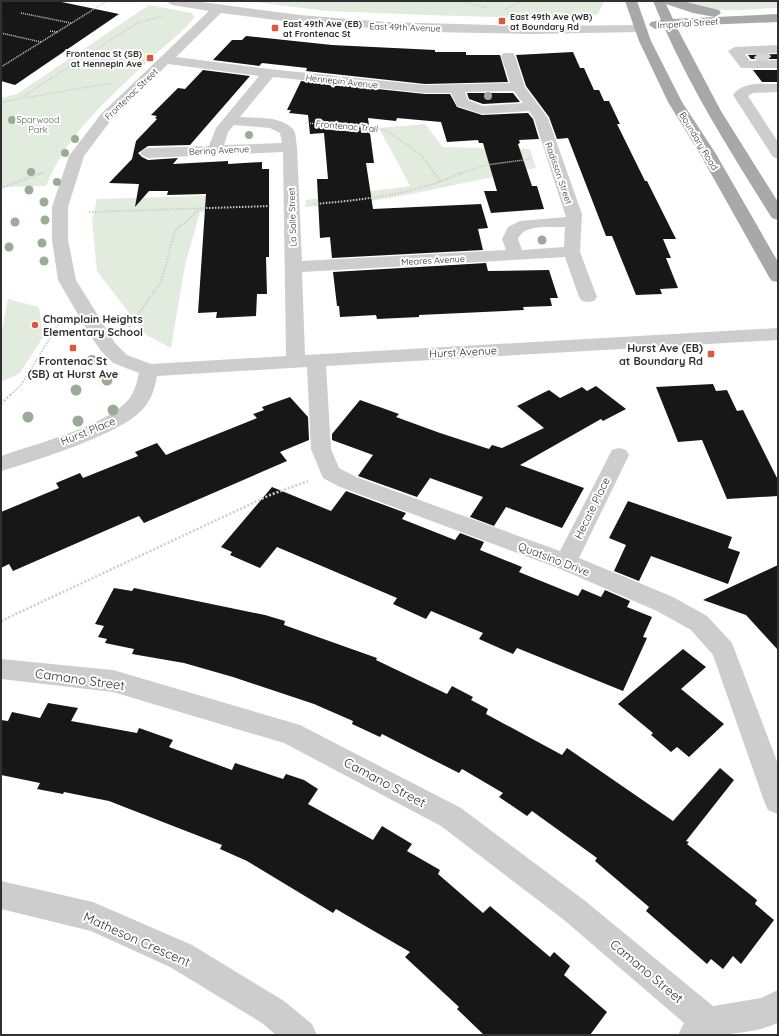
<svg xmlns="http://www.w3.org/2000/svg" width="779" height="1036" viewBox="0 0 779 1036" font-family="Quicksand,sans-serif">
  <rect width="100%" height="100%" fill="#fff"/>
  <!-- green -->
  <g fill="#e2ecde">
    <path d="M247 1H604V2L597 15 527 18 428 15 327 11Z"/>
    <path d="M683 1H778V8C750 9 708 15 683 1Z"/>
    <path d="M149 5 192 13 195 17C185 30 171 40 159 51 115 93 70 128 46 186L1 187V98L17 94Z"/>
    <path d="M425 124 443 147 530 149 536 168 406 195 355 204 305 207 306 200 410 186 379 128Z"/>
    <path d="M266 194 269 207 200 212 185 265 171 348 146 335 97 271 92 220 97 199Z"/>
    <path d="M8 299 39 307 43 337 20 373 1 382V334Z"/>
  </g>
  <!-- building -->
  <g fill="#171717">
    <path d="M1 1H57L119 14 15 85 1 81Z"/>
    <path d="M246 36 332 45 435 50V52H466V55H500L508 82 425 84 306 71 307 68 262 63 259 66 213 60 232 40H242Z"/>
    <path d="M573 52 580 68H584L594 90H599L604 101H609L620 124H617L645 181H647L676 239H663L671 258H666L678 288 660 289 662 294 636 295 612 236H606L568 138 557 139 549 117 526 86 516 55Z"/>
    <path d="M778 54V59H751L748 55Z"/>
    <path d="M203 70 250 76 190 145 148 146 138 153 142 157 148 160 178 158 173 164 228 161V164L262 162V169H269V257H266L267 294H257L256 316 216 318 217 312 198 313 206 194 167 195 168 191H149L135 207 139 184 109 183 132 159 136 141 157 119 155 118 157 116 151 115 178 88 185 89Z"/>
    <path d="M753 70H778V82H762Z"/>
    <path d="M301 81 425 94H450L457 107 482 115 528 113 533 119 539 139 519 140 520 143 518 144 532 186H537L544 209 491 213 484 191H497L483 143H479L478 140 447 142 441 122 397 118 396 121 368 118 374 163H366L373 209 481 204 488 228 478 229 483 250 332 258 330 237 320 238 317 179H328L324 133 310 134 308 115 289 113 291 110H287Z"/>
    <path d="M467 93H513L520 102 483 104 469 99Z"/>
    <path d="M486 263 488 271 549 270 558 298H550L552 306 523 307 524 310 419 315V317L377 319 376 315 340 317 339 306H337L333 272Z"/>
    <path d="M713 384 716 391 727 390 737 411 743 410 778 480V496L727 499 702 440 678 442 656 387Z"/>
    <path d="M596 386 626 409 603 421 601 419 520 465 584 488 562 528 506 507 494 526 470 517 483 497 430 478 417 497 358 476 373 455 332 440V434L360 400 399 414 396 417 440 433 489 449 492 445 502 448 544 428 517 406 549 390 560 398 582 387 587 391Z"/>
    <path d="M290 397 308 417 309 440 280 452 287 461 144 523 139 516 13 571 9 564 1 568V512L59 488 56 483 80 473 83 478 138 456 135 452 157 443 166 455 180 449 257 418 253 414 264 410 262 407Z"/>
    <path d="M272 487 331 511 346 491 406 513 402 519 455 540 460 533 484 542 480 550 522 567 519 572 578 596 582 589 601 597 605 590 630 601 627 607 652 617 643 637 647 638 623 691 517 648 513 654 479 639 483 633 431 611 426 619 393 604 397 598 277 547 260 568 230 555 232 552 221 547Z"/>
    <path d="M628 501 732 537 728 548 740 552 728 584 651 556 639 581 614 571 626 545 609 538Z"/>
    <path d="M778 565V650L746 615 703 600Z"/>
    <path d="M114 588 132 591 134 588 265 615 285 621 284 625 377 658 376 660 447 694 452 686 473 697 471 700 488 709 486 714 562 755 567 748 673 821 720 768 734 780 686 841 689 842 687 844 757 900 755 904 774 920 741 964 733 956 723 969 711 959 707 964 646 911 649 907 595 861 597 858 532 811 527 816 499 797 503 793 462 769 459 773 382 734 380 737 352 724 353 721 314 704 233 677 184 663 132 654 134 649 105 643 107 639 98 637 104 626 95 624Z"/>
    <path d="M683 649 706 667 681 689 724 724 689 757 677 747 671 752 651 735 653 733 618 704Z"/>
    <path d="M48 703 78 708 71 721 137 733 139 728 173 740 169 747 232 770 235 763 283 779 286 774 304 780 318 789 308 804 373 840 382 826 412 844 407 851 440 870 438 874 483 913 490 906 550 957 554 952 570 966 564 975 607 1012 590 1035H484L457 1009 459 1007 405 957 410 952 336 909 333 913 247 861 220 849 222 845 109 801 64 792 63 794 37 789 40 783 1 775V720L8 721 12 712 40 718Z"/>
  </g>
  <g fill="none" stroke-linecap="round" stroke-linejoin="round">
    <!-- minor-tunnel -->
    <path stroke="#d6d6d6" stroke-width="14" stroke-dasharray="14 7" stroke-linecap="butt" d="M759 53 766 61"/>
    <!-- path-far2 -->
    <g stroke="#cdcdcd" stroke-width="1.5" stroke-dasharray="1 1" stroke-linecap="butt">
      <path d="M461 1 487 8"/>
      <path d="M506 9 521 1"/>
      <path d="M21 13 71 23"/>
      <path d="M1 23 3 24"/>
      <path d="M50 31 57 32"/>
      <path d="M1 33 41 42"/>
      <path d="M1 67 107 1"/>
      <path d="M24 98 112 83"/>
      <path d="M1 103 21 98 137 23 163 16"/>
      <path d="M306 123 386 130 421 155 435 174"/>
      <path d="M39 174 45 172"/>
      <path d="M459 174 486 165 531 159"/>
    </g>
    <!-- path-far1 -->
    <g stroke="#cdcdcd" stroke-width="2" stroke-dasharray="1.5 1.5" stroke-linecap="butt">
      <path d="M434 173 441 182"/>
      <path d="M1 188 42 173"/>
      <path d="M314 204C363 200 416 194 461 173"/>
      <path d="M89 212 270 206"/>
      <path d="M129 327 161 282 175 231 200 209"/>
      <path d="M10 395 21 385 58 325"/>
    </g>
    <!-- path -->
    <g stroke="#cdcdcd" stroke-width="2.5" stroke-dasharray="2 2" stroke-linecap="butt">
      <path d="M1 404 11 394"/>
      <path d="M1 621 270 495 308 481"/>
    </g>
    <!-- minor -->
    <g fill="#cdcdcd" fill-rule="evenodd">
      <path d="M166 1H194L300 15 386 22 531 26 644 25 646 28 644 31 640 32 531 34 429 32 300 23 221 13 176 57 269 69 425 85 510 83 501 56 503 53H513L515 56 525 87 548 118 582 214 580 252 597 297 594 301 588 302 582 301 579 297 565 257 302 272 305 355 778 328V340L326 366 331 449 339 468 356 477 560 551 612 450 619 448 626 450 629 455 579 558 673 597 707 616 732 643 778 764V814L768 810 764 801 713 655 691 630 657 611 558 568 340 487 323 478 311 449 307 367 157 376C155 388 151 400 143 409 121 434 35 461 1 471V456C35 444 107 426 129 399 135 392 137 381 139 373L113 363 101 351 90 335 58 280 52 240V207L69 156 101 114 209 11 172 5ZM168 64 259 76 216 128 209 146 148 148 143 150 140 153 143 156 148 158 283 152 286 356 151 364 127 355 115 343 76 280 68 240V207L84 156 111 120ZM273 77 425 93H451L457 106 482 114 529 111 534 118 566 217 520 221 508 227 502 239 506 250 302 261 297 147C296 142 296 132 293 129 281 116 256 118 240 117ZM514 91 523 103 483 106 468 100 465 92ZM234 125 270 128 280 133 282 143 224 145 228 132ZM565 227 564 247 522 250 518 239C525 223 550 228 565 227Z"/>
      <path d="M778 45V53L745 54 750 61 778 60V68H741L728 51 735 47Z"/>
      <path d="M778 84V92L753 93 748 96 778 142V159L773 157 733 95C742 81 763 84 778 84Z"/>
      <path d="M1 659 113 670 300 725 461 808 584 900 713 1006 761 998 778 990V1023C748 1036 711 1035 678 1035L684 1023 564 920 441 826 284 743 113 692 1 679Z"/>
      <path d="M1 881 93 902 192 945 284 1001 312 1024 317 1035H276L262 1023 170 967 91 931 1 909Z"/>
    </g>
    <!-- major -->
    <g fill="#a8a8a8" fill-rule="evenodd">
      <path d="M625 1H637L651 41 682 102 716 154 778 262V282L772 281 769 277 700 154 668 102 639 41Z"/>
      <path d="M653 1H682L719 10 721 13 715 17 693 13 666 4 673 19 778 14V22L676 26 721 111 778 202V220L772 218 770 215C732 154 693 93 664 27L655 29 649 25 651 22 661 20Z"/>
    </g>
  </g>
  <!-- trees -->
  <g fill="#9aac95">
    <circle cx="488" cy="96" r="4"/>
    <circle cx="12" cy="120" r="4"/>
    <circle cx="249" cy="135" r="4"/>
    <circle cx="75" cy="139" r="4"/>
    <circle cx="65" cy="153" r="4"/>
    <circle cx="31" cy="172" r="4"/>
    <circle cx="57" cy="182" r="4"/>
    <circle cx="29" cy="190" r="4.5"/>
    <circle cx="44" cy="202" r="4.5"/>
    <circle cx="45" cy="220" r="4.5"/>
    <circle cx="15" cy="222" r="4.5"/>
    <circle cx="542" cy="240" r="4.5"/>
    <circle cx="42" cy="243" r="4.5"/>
    <circle cx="9" cy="247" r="4.5"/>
    <circle cx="44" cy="261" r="4.5"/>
    <circle cx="92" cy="360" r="5"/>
    <circle cx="107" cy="380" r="5.5"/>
    <circle cx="76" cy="390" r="5.5"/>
    <circle cx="113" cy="410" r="5.5"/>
    <circle cx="28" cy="417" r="5.5"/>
    <circle cx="78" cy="421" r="5.5"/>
  </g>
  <!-- markers -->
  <g fill="#dc5a3c" stroke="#fff" stroke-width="1.5">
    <rect x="498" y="17" width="8" height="8" rx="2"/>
    <rect x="271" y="24" width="8" height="8" rx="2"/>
    <rect x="146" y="54" width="8" height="8" rx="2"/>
    <circle cx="35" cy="325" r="4"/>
    <rect x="69" y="344" width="8" height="8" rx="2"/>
    <rect x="707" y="350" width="8" height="8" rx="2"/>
  </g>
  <g text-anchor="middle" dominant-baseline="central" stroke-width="4" stroke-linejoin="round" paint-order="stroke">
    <!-- far-poi labels -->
    <g font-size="9" font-weight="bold" fill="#303030" stroke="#fff" text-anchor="start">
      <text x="510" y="16">East 49th Ave (WB)<tspan x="510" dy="10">at Boundary Rd</tspan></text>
      <text x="283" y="23">East 49th Ave (EB)<tspan x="283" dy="10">at Frontenac St</tspan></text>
      <text x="142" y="53" text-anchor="end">Frontenac St (SB)<tspan x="142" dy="10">at Hennepin Ave</tspan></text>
    </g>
    <!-- far-street labels -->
    <g font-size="9" fill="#303030" stroke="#fff">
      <text transform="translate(688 23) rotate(-4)">Imperial Street</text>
      <text transform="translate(405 27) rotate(2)">East 49th Avenue</text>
      <text transform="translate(342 81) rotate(6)">Hennepin Avenue</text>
      <text transform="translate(131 94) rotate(-44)">Frontenac Street</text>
      <text transform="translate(347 126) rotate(5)">Frontenac Trail</text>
      <text transform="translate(699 141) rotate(59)">Boundary Road</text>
      <text transform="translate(219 150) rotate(-3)">Bering Avenue</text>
      <text transform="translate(559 173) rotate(71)">Radisson Street</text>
      <text transform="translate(292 217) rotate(-92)">La Salle Street</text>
      <text transform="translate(433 260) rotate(-3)">Meares Avenue</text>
    </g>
    <!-- far-park labels -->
    <g font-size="9" fill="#48693f" stroke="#fff">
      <text x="38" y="119">Sparwood<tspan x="38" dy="10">Park</tspan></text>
    </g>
    <!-- poi labels -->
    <g font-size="11" font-weight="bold" fill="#303030" stroke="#fff" text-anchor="start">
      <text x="43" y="319">Champlain Heights<tspan x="43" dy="13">Elementary School</tspan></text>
      <text x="703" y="348" text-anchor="end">Hurst Ave (EB)<tspan x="703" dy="13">at Boundary Rd</tspan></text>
      <text x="73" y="361" text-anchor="middle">Frontenac St<tspan x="73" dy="13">(SB) at Hurst Ave</tspan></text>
    </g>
    <!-- street labels -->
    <g font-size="11" fill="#303030" stroke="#fff">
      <text transform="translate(463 352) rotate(-3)">Hurst Avenue</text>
      <text transform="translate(88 431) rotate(-22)">Hurst Place</text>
      <text transform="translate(592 508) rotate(-64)">Hecate Place</text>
      <text transform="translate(554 559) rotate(21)">Quatsino Drive</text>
    </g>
    <!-- near-street labels -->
    <g font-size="13" fill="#303030" stroke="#fff">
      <text transform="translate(80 679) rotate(8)">Camano Street</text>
      <text transform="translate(385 782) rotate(28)">Camano Street</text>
      <text transform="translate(137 939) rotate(24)">Matheson Crescent</text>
      <text transform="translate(647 971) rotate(40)">Camano Street</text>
    </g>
  </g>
  <!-- border -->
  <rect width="779" height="1036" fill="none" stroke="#303030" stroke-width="4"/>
</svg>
